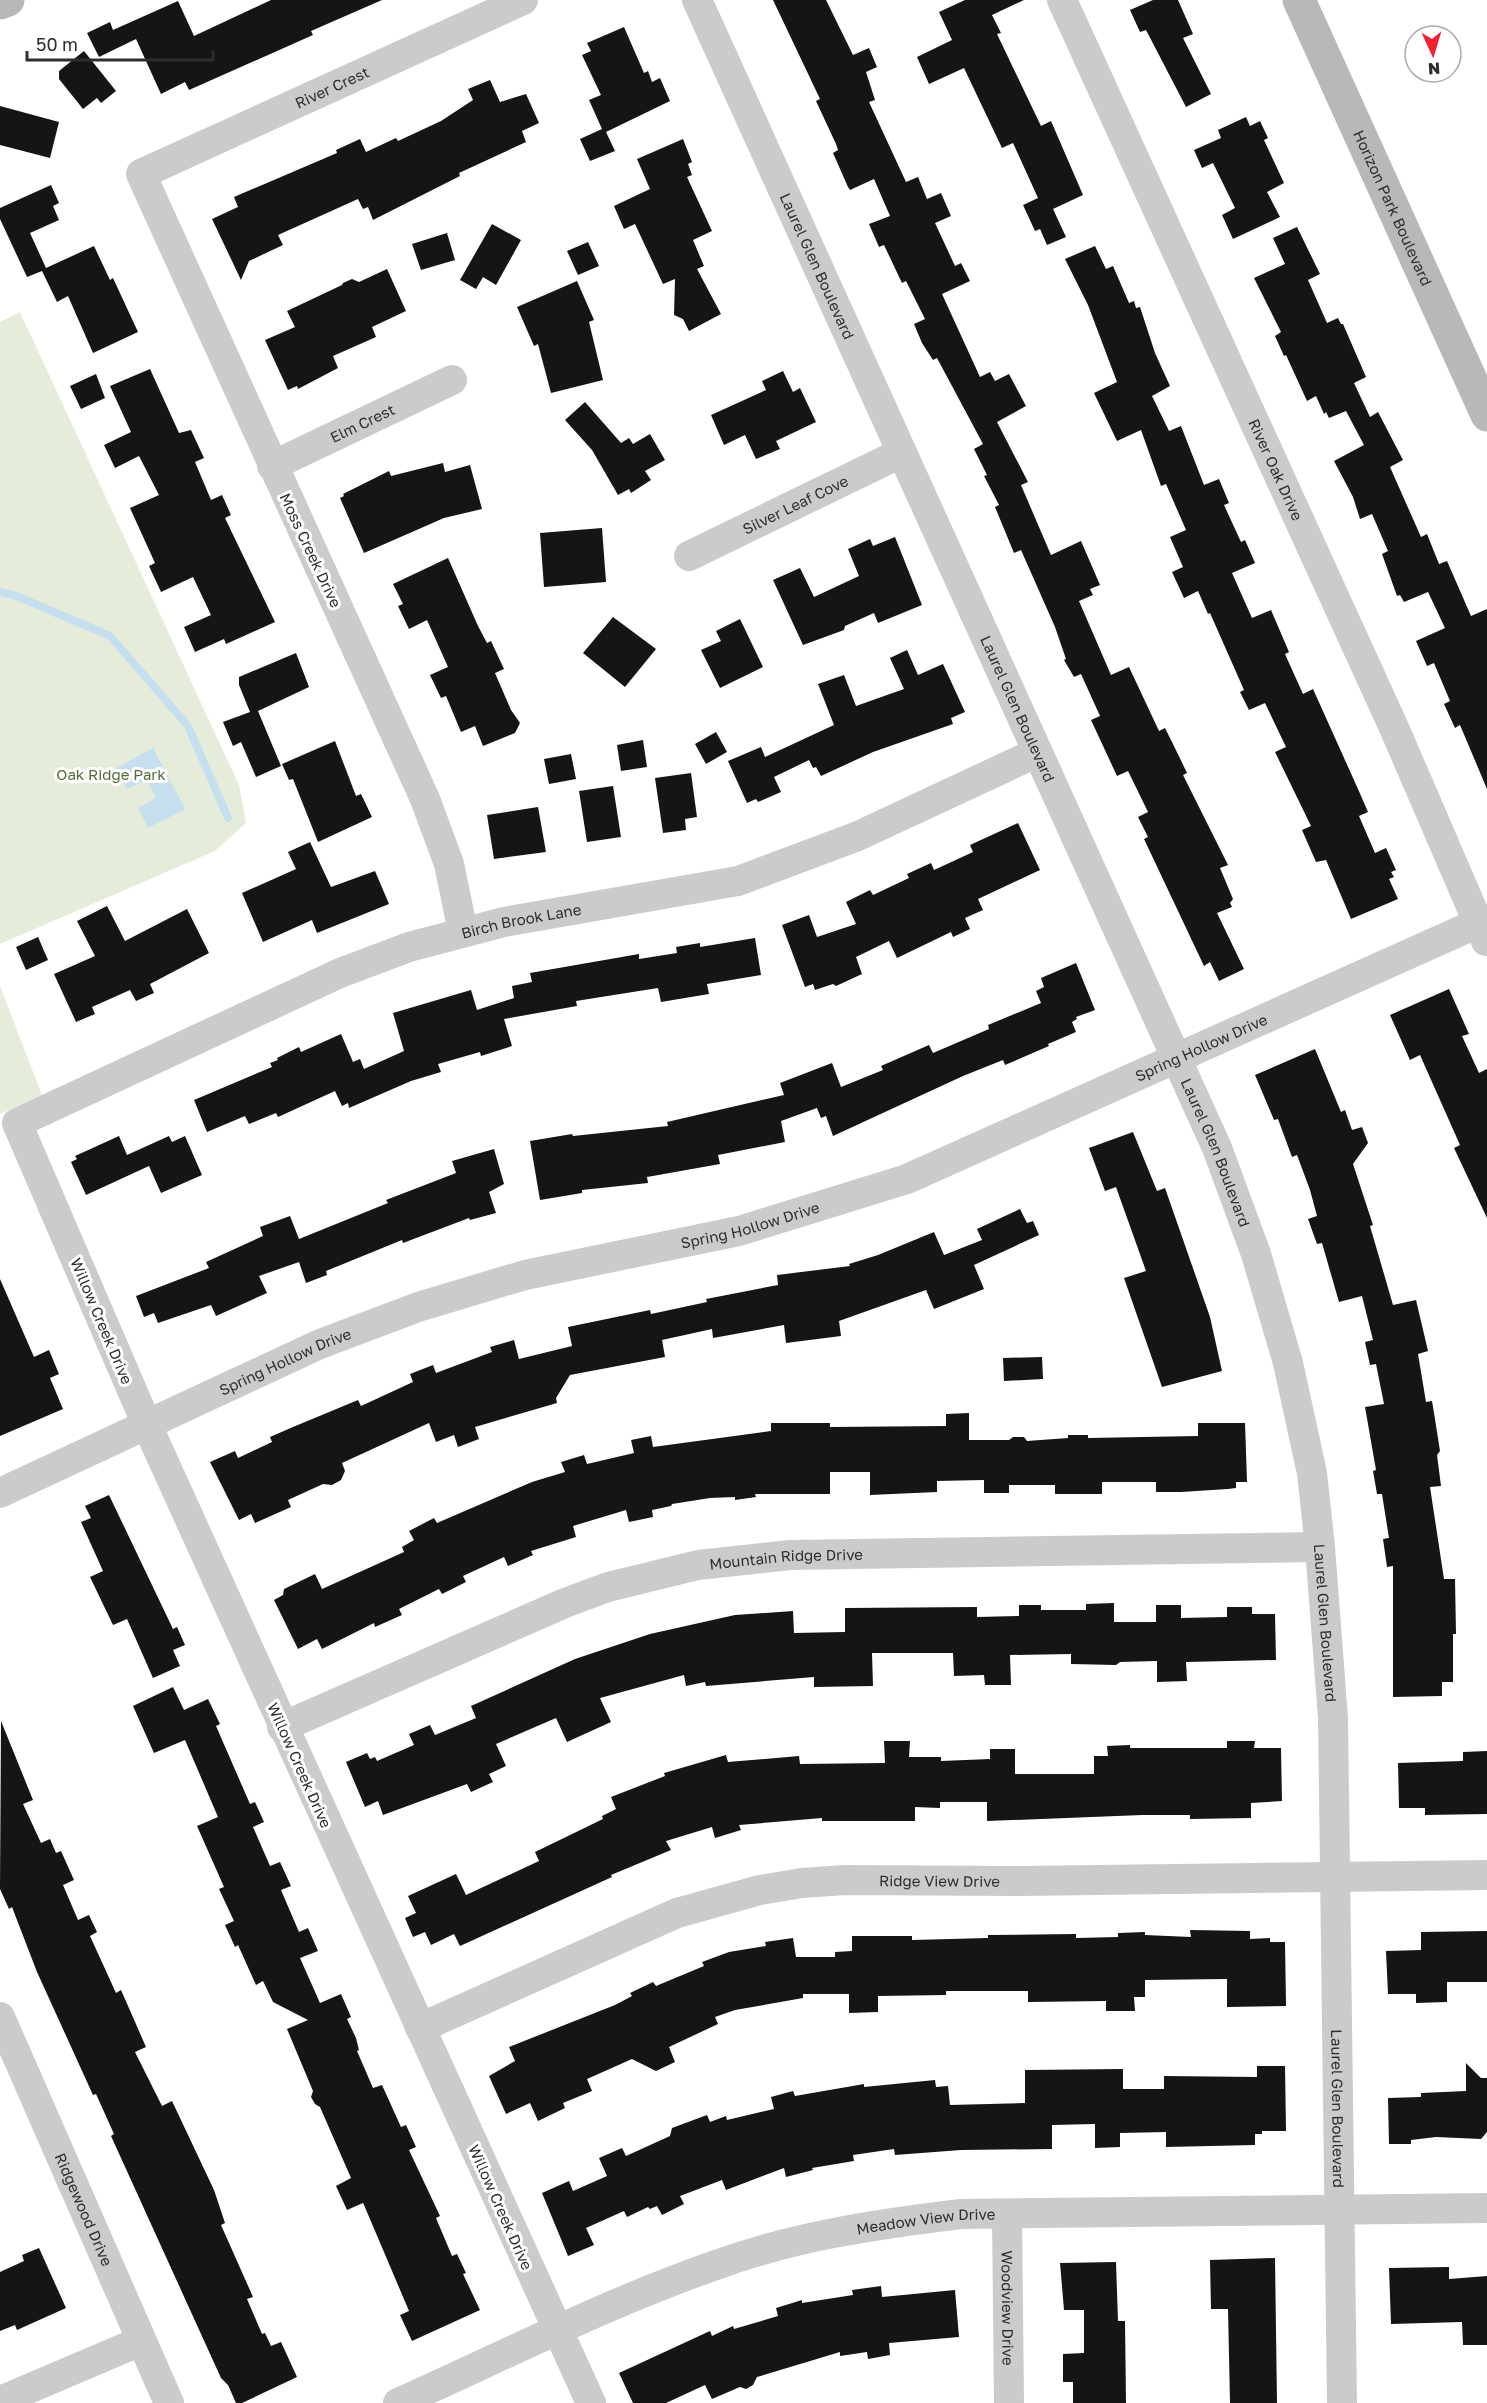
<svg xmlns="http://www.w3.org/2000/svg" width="1487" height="2403" viewBox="0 0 1487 2403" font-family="'Golos Text',sans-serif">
  <rect width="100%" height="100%" fill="#fff"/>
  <!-- green -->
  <g fill="#e5edda">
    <path d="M20 312 239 785 246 823 215 851 0 944V322Z"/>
    <path d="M0 986 42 1095 0 1114Z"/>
  </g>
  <!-- water -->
  <path fill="#c5dfef" d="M153 748 185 809 148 828 138 808 156 798 147 780 127 789 116 768Z"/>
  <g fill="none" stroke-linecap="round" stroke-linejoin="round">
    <!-- stream -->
    <path stroke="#c5dfef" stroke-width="8" d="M0 592 14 595 110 636 188 726 228 818"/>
  </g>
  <!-- building -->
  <g fill="#151515">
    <path d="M271 0H382L311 31 313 35 189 90 185 82 161 94 136 39 99 57 87 33 110 22 113 30 178 1 194 36Z"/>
    <path d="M773 0H826L853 55 869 48 877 67 866 72 875 100 869 102 906 182 918 177 927 199 941 193 951 216 935 223 955 266 961 263 970 281 942 294 980 377 990 372 995 381 1009 374 1026 406 997 422 1028 482 1021 485 1051 555 1081 541 1100 585 1090 589 1093 595 1079 601 1111 675 1129 667 1159 731 1165 728 1173 744 1187 773 1183 775 1228 865 1220 868 1233 899 1230 903 1232 907 1217 913 1244 969 1219 981 1210 962 1204 966 1144 839 1148 837 1138 817 1148 812 1128 771 1117 776 1091 720 1100 716 1081 674 1074 677 1064 660 1066 659 1055 627 1021 550 1014 553 995 507 999 505 984 476 987 475 974 449 983 444 937 358 933 360 922 343 914 324 925 319 906 281 902 283 884 245 879 247 869 224 890 216 874 179 850 190 848 187 833 153 838 150 836 144 816 101 820 99Z"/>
    <path d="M965 0H1024L992 15 1001 33 997 34 1041 126 1051 121 1083 195 1053 209 1066 237 1047 245 1040 229 1035 231 1023 205 1038 198 1013 143 1002 148 964 68 929 84 917 57 952 40 939 12Z"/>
    <path d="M1153 0H1178L1193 34 1183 38 1211 94 1186 107 1146 30 1140 32 1130 10Z"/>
    <path d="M624 27 644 73 648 71 652 82 660 78 670 101 606 132 615 151 590 161 580 139 602 129 589 100 601 95 582 55 591 51 587 43Z"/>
    <path d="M84 51 116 91 101 103 97 98 83 109 59 79V71Z"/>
    <path d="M490 80 500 102 526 94 539 123 522 131 526 142 459 173 460 176 373 220 368 207 363 209 358 199 278 235 283 245 249 261 241 280 212 219 238 207 234 197 337 153 336 150 360 139 366 152 396 138 398 141 441 121 473 100 468 89Z"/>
    <path d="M0 106 59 122 50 158 0 145Z"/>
    <path d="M1246 117 1250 126 1260 121 1268 138 1264 140 1284 183 1267 192 1280 217 1233 239 1222 215 1235 208 1213 163 1202 168 1194 150 1221 138 1218 130Z"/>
    <path d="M683 139 692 162 688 164 692 175 687 177 712 231 693 240 704 266 697 269 721 314 689 331 683 319 674 315 675 279 663 284 635 224 624 229 614 206 650 189 637 159Z"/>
    <path d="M51 185 59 203 53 206 59 220 30 233 46 268 94 246 110 280 113 278 138 332 93 353 68 296 57 302 42 271 27 277 0 219V208Z"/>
    <path d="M492 224 521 240 496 285 483 277 476 289 460 280Z"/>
    <path d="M1297 227 1320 274 1308 280 1327 323 1338 318 1341 324H1343L1366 377 1354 383 1370 417 1378 412 1403 460 1390 467 1421 537 1427 534 1439 564 1447 561 1471 616 1487 609V789L1460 725 1455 728 1444 704 1450 701 1434 663 1427 666 1416 641 1445 628 1428 592 1404 602 1400 595 1397 596 1382 554 1388 551 1372 514 1360 519 1353 497 1334 461 1364 445 1346 411 1329 418 1326 412 1324 414 1316 396 1307 401 1286 355 1284 356 1275 336 1281 332 1254 278 1285 264 1273 238Z"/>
    <path d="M447 233 455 260 421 270 412 244Z"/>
    <path d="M588 242 599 266 578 275 567 251Z"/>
    <path d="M1095 246 1106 269 1113 266 1129 303 1134 301 1136 308 1140 307 1155 353 1170 386 1152 396 1169 431 1181 426 1204 485 1219 479 1229 503 1224 505 1241 542 1245 540 1255 563 1232 573 1252 618 1271 610 1289 652 1285 654 1303 694 1313 689 1358 789 1368 812 1359 816 1375 853 1386 848 1396 870 1391 872 1394 877 1389 879 1398 899 1351 919 1326 860 1316 862 1302 830 1311 826 1275 752 1286 747 1265 703 1249 710 1240 692 1244 690 1210 613 1208 614 1198 591 1184 598 1172 572 1183 567 1170 537 1186 530 1166 484 1161 486 1141 430 1117 441 1094 393 1117 382 1088 305 1065 259Z"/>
    <path d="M387 269 406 311 372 327 376 337 333 356 338 368 298 389 297 386 288 390 265 340 295 327 287 311 342 285 343 283 352 279 359 282Z"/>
    <path d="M577 281 594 320 589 322 603 380 551 393 538 344 534 346 517 307Z"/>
    <path d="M150 369 179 433 191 430 204 458 195 462 211 500 222 495 231 515 225 518 275 622 226 644 224 639 195 652 184 627 211 615 193 577 161 592 149 566 155 563 130 508 159 495 139 456 115 468 104 445 131 432 110 386Z"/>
    <path d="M783 371 793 392 800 388 816 422 776 441 780 449 756 459 745 435 724 445 711 415 766 390 762 381Z"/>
    <path d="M96 374 105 398 81 409 70 386Z"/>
    <path d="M585 402 621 443 629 438 633 444 650 434 665 460 645 471 651 480 631 493 629 489 618 495 592 450 565 420Z"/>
    <path d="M443 463 445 472 470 465 482 509 444 518 364 553 340 498 344 496 343 494 389 471 391 476Z"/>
    <path d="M602 528 606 582 544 587 540 533Z"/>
    <path d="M895 537 922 605 878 623 874 613 845 626 844 630 803 645 773 580 800 568 814 597 859 576 848 549 870 539 873 546Z"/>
    <path d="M448 558 478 626 487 643 491 641 504 669 495 673 511 710 520 723 515 733 483 746 475 726 461 732 446 696 441 698 430 675 448 667 427 620 409 629 398 606 403 604 393 584Z"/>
    <path d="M613 617 656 649 625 687 583 653Z"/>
    <path d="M740 619 763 667 720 688 701 650 721 641 716 631Z"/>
    <path d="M907 650 918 675 943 664 965 712 951 718 953 724 873 752 821 776 816 767 813 768 809 760 774 777 781 792 758 802 756 799 747 803 728 761 761 747 765 757 834 725 818 684 844 675 856 706 904 689 890 658Z"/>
    <path d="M296 653 309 687 258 711 281 766 256 777 241 742 233 746 223 722 250 712 239 685V677Z"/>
    <path d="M716 732 727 752 706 764 695 744Z"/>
    <path d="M643 740 647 767 621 771 617 745Z"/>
    <path d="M335 741 356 796 361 794 372 817 318 842 293 779 289 780 282 764Z"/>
    <path d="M571 754 576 779 549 784 544 759Z"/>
    <path d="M691 773 697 817 685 819 686 830 663 833 655 778Z"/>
    <path d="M613 786 621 837 587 842 579 791Z"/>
    <path d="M538 807 546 852 494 859 487 815Z"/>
    <path d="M1018 823 1040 870 978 899 983 910 965 918 970 929 953 937 951 932 897 958 889 941 856 957 862 974 836 986 833 984 815 990 813 984 805 987 782 925 809 915 817 937 856 924 846 902 870 890 873 895 909 878 907 874 931 863 934 870 973 852 970 845Z"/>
    <path d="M310 842 331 887 375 871 389 904 317 933 312 920 263 942 242 893 296 869 288 852Z"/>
    <path d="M107 906 125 941 187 909 209 953 150 984 154 993 136 1001 130 990 92 1007 95 1014 76 1022 54 974 95 956 77 921Z"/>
    <path d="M38 937 48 960 26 970 16 947Z"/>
    <path d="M755 938 761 975 707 984 709 994 661 1002 658 988 576 1001 577 1006 504 1019 512 1046 481 1056 480 1052 438 1064 441 1072 411 1081 349 1108 348 1103 342 1106 335 1091 278 1117 276 1113 249 1124 245 1116 207 1132 194 1100 272 1067 270 1063 278 1060 277 1058 299 1047 301 1052 341 1034 353 1062 360 1059 364 1069 404 1051 393 1013 471 990 477 1010 514 998 512 986 532 982 530 973 639 954V959L677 953 676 947 700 943V947Z"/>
    <path d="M1076 963 1095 1010 1076 1017 1077 1019 1072 1022 1076 1032 1048 1044 1049 1046 1005 1065 1003 1060 963 1076 833 1136 826 1116 821 1118 817 1108 781 1121 785 1142 718 1155 720 1164 647 1177 648 1183 582 1190V1193L540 1200 530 1141 572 1134 573 1136 668 1126 667 1122 784 1095 780 1083 832 1063 841 1087 883 1070 881 1066 929 1045 933 1053 989 1029 988 1025 1041 1003 1036 991 1044 987 1041 978Z"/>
    <path d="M1449 989 1469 1034 1462 1036 1479 1073 1487 1069V1218L1454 1148 1460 1145 1420 1055 1410 1060 1390 1015Z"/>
    <path d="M1315 1049 1341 1112 1345 1110 1352 1130 1362 1127 1368 1143 1353 1164 1373 1225 1370 1226 1393 1305 1416 1300 1428 1351 1418 1354 1426 1402 1432 1401 1434 1413 1440 1451 1437 1455 1441 1486 1430 1487 1444 1579H1455L1456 1634H1453V1682H1442V1696L1393 1697V1566L1387 1567 1383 1539 1389 1538 1382 1494H1377L1373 1471 1376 1470 1365 1407 1384 1404 1376 1364 1370 1365 1365 1342 1373 1340 1362 1296 1339 1302 1322 1243 1317 1244 1308 1219 1317 1216 1310 1190 1297 1155 1292 1157 1278 1119 1274 1120 1255 1075Z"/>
    <path d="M1133 1132 1157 1191 1165 1188 1210 1317 1222 1371 1162 1387 1124 1278 1146 1271 1116 1187 1105 1191 1089 1148Z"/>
    <path d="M119 1136 127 1155 169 1136 172 1142 185 1136 202 1175 161 1193 149 1166 86 1195 71 1162 77 1159 75 1156Z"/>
    <path d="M494 1149 504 1184 489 1192 496 1213 470 1220 469 1218 403 1243 402 1240 326 1271 327 1275 306 1283 299 1262 259 1276 267 1293 216 1316 211 1305 158 1323 154 1313 144 1317 136 1296 209 1268 206 1262 263 1236 260 1227 290 1216 299 1239 388 1203 386 1200 456 1173 452 1161Z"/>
    <path d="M1020 1209 1027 1223 1033 1221 1039 1235 974 1265 984 1289 934 1309 926 1290 839 1321 841 1336 786 1343 784 1325 713 1338 712 1329 662 1340 665 1357 570 1375 556 1398 557 1403 475 1427 479 1439 458 1447 454 1435 436 1442 429 1423 342 1463 345 1471 341 1480 332 1485 323 1484 288 1500 291 1507 255 1523 251 1514 239 1520 210 1462 235 1451 238 1458 272 1442 270 1437 293 1427 358 1400 361 1406 413 1382 410 1374 433 1365 436 1373 492 1352 490 1347 514 1340 519 1359 572 1346 568 1327 650 1310 651 1314 707 1302 706 1299 778 1285 777 1275 850 1266 849 1264 878 1255 934 1232 944 1255 982 1240 977 1229Z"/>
    <path d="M0 1279 34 1357 49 1350 59 1374 50 1378 63 1409 0 1436Z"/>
    <path d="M1042 1357 1043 1379 1004 1381 1003 1358Z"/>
    <path d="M969 1413V1440H1009L1013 1437H1024L1027 1441 1068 1438V1435H1088V1438L1198 1436V1423H1245L1247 1482H1236V1488L1228 1489 1181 1492H1156V1482H1102V1494H1055V1485H1009V1493H984V1480L937 1481V1492L870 1495V1472H830V1494H755L756 1497 735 1500V1497L710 1498 672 1504 671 1506 652 1510 653 1517 629 1522 626 1510 573 1526 576 1537 531 1551 533 1555 508 1566 504 1557 463 1576 466 1582 442 1594 439 1589 399 1609 402 1615 375 1627 374 1623 322 1649 317 1639 298 1649 274 1600 283 1595 284 1589 315 1574 322 1589 404 1552 402 1547 414 1540 409 1531 434 1518 437 1523 532 1482 565 1472 561 1462 584 1455 587 1464 634 1453 631 1440 651 1436 653 1447 771 1431V1423H830V1427L946 1426V1414Z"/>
    <path d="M109 1495 173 1629 177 1627 185 1645 173 1650 180 1666 153 1678 127 1619 113 1625 90 1577 103 1571 81 1522 91 1518 85 1506Z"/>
    <path d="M1114 1603V1622H1156V1605H1181V1618L1227 1617V1607H1252V1614H1275L1276 1660 1186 1662 1187 1681 1157 1682V1661L1120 1662 1116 1665 1071 1664V1654L1010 1655 1011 1685H985L984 1675 954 1676 953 1653H872L873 1686 814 1687V1677L706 1686 705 1682 686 1686 684 1675 600 1698 611 1722 567 1742 556 1718 496 1744 506 1766 489 1774 493 1782 471 1792 467 1784 383 1815 378 1801 365 1807 346 1762 367 1753 370 1759 375 1757 377 1761 414 1745 409 1734 430 1725 435 1735 476 1718 471 1706 575 1659 650 1634 735 1615 793 1611 794 1633 845 1632V1608L977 1607V1617L1019 1616V1605H1041V1610H1086V1604Z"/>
    <path d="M173 1687 184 1710 208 1699 220 1724 216 1726 250 1804 255 1802 264 1822 253 1827 270 1866 280 1862 291 1886 281 1890 299 1932 308 1928 318 1951 300 1958 320 2003 341 1994 351 2017 347 2019 356 2038 359 2050 357 2051 373 2088 382 2085 401 2127 406 2125 416 2147 409 2150 440 2216 436 2218 452 2256 457 2254 466 2273 463 2274 480 2310 412 2341 400 2315 409 2311 364 2205 363 2203 347 2210 336 2186 351 2178 320 2107 315 2104 311 2097 313 2091 287 2029 308 2020 273 2002 263 1981 256 1985 238 1945 235 1947 225 1925 234 1921 219 1889 224 1887 197 1826 218 1817 185 1740 154 1753 133 1706Z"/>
    <path d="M1 1721 33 1800 23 1804 41 1843 50 1839 56 1853 61 1851 74 1880 63 1885 78 1920 89 1915 97 1932 90 1936 116 1993 121 1990 146 2047 135 2052 162 2106 172 2101 214 2190 225 2223 221 2225 253 2297 247 2299 262 2334 265 2333 271 2346 281 2342 297 2377 242 2403H236L228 2385 221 2378 111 2136 114 2134 96 2094 93 2095 37 1972 12 1907 9 1909 0 1889Z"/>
    <path d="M884 1741H910L909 1757H941V1761L990 1759V1749H1015V1774H1094V1756H1108L1107 1746 1130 1745V1748H1227V1741H1255L1254 1748H1281L1282 1801 1251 1803V1818L1190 1819V1815H1142L987 1821V1802H940V1808L915 1807V1821H822V1818L739 1825 741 1830 715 1838 712 1827 666 1841 671 1850 611 1875 612 1877 460 1946 454 1934 431 1945 425 1932 413 1937 405 1918 416 1913 408 1896 456 1874 466 1895 539 1861 535 1852 603 1819 602 1816 616 1809 611 1797 665 1776 664 1773 726 1755 728 1762 799 1756 800 1764 885 1763Z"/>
    <path d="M1487 1751V1814L1425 1815V1808H1399L1398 1763 1463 1761V1752Z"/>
    <path d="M1190 1930 1250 1931V1939L1270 1938V1942H1285L1286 2006 1227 2007V1979L1145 1980V1997H1134L1135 2011H1106V2001L1028 2002V1991H946V1995L878 1996V2012L849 2013V1994H803V1998L735 2010 715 2017 718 2024 669 2047 675 2062 656 2071 632 2059 587 2079 592 2091 563 2103 565 2108 538 2121 530 2103 506 2114 489 2076 515 2061 509 2047 615 2005 632 1996 630 1993 653 1982 656 1986 704 1966 702 1962 729 1952 766 1946 765 1942 793 1938 796 1957H835V1952L852 1951V1936H912V1940L988 1938V1935L1076 1934V1938L1118 1937V1933L1145 1932V1935L1191 1937Z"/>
    <path d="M1487 1931V1982H1447V2002L1416 2003V1994H1388L1386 1951 1421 1950V1932Z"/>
    <path d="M1466 2063 1481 2078H1487V2132L1481 2139 1436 2137 1411 2140V2144H1389L1388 2098 1421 2097V2093L1466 2091Z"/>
    <path d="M1257 2066H1285L1286 2131H1262V2134H1255V2145L1166 2147V2132L1120 2133V2147L1095 2148V2124L1052 2125V2149L961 2150 895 2155 894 2149 853 2155 854 2161 812 2168 813 2170 786 2177 784 2168 726 2190 722 2180 680 2196 684 2204 662 2215 657 2206 650 2209 648 2207 627 2217 624 2211 586 2228 594 2245 568 2256 542 2193 569 2181 573 2191 607 2176 599 2158 622 2148 626 2156 670 2136 672 2128 707 2115 710 2122 726 2116 727 2120 774 2109 771 2097 793 2091 795 2096 864 2084V2087L935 2080 936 2087 948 2086 950 2105 1025 2103V2070L1123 2069V2089H1164V2076L1257 2077Z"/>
    <path d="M39 2248 66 2308 17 2330 15 2325 0 2331V2272L24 2261 22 2255Z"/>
    <path d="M1275 2258 1277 2403H1230L1228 2309H1211L1210 2260Z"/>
    <path d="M1116 2262 1118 2321H1125L1126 2403H1073V2382H1063V2354L1084 2353V2310H1064L1060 2263Z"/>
    <path d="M1449 2267V2279L1487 2276V2345H1463L1462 2322 1391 2324 1389 2268Z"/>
    <path d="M881 2286 882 2297 955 2290 959 2337 889 2343 890 2355 868 2359 867 2352 840 2356V2352L757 2377 753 2385 746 2389 740 2387 712 2399 705 2385 666 2403H633L619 2373 710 2331 712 2336 733 2326 734 2329 778 2316 776 2308 802 2300V2303L853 2295 852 2290Z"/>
  </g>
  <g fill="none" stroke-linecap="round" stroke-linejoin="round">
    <!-- street -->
    <g stroke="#cbcbcb" stroke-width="30">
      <path id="s1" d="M697 0 1217 1148 1256 1254 1288 1363 1312 1473 1320 1547 1333 1718 1342 2403"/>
      <path id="s2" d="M1062 0 1395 730 1486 941"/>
      <path id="s3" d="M272 466 452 380"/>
      <path id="s4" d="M689 556 901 453"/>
      <path id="s5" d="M463 932 449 864 425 799 141 174 523 0"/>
      <path id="s6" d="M0 1493 320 1344 421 1306 525 1275 739 1231 907 1179 1487 919"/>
      <path id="s7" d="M282 1727 565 1603 608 1587 698 1565 790 1555 1320 1547"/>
      <path id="s8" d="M0 2017 169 2403"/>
      <path id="s9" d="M420 2028 677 1913 760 1890 802 1883 845 1880 1020 1881 1487 1875"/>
      <path id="s10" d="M1007 2214 1009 2403"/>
      <path d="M0 2401 141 2341"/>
      <path id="s11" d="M398 2403C503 2356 607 2303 716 2265 795 2236 878 2224 961 2214L1487 2208"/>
      <path id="s12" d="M591 2403 147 1425 17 1123 340 973 409 947 504 922 738 881 858 836 1038 752"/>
    </g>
    <!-- secondary -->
    <g stroke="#b8b8b8" stroke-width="33">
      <path id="s13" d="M1299 0 1487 415"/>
      <path d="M0 3 8 0"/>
    </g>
  </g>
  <g text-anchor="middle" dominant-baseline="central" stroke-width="6" stroke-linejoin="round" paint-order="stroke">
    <!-- street labels -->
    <g font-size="15" fill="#2e2e2e" stroke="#fff">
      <text stroke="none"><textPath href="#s5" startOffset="1035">River Crest</textPath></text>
      <text stroke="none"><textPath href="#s13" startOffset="228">Horizon Park Boulevard</textPath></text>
      <text stroke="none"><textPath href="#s1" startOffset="292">Laurel Glen Boulevard</textPath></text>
      <text stroke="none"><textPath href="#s3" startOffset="100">Elm Crest</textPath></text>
      <text stroke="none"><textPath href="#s2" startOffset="516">River Oak Drive</textPath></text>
      <text stroke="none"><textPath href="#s4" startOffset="118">Silver Leaf Cove</textPath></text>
      <text transform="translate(311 550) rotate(65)">Moss Creek Drive</text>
      <text stroke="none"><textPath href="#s1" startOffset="778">Laurel Glen Boulevard</textPath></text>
      <text stroke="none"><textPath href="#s12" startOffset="1948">Birch Brook Lane</textPath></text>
      <text stroke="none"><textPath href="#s6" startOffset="1286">Spring Hollow Drive</textPath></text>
      <text stroke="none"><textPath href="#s1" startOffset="1264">Laurel Glen Boulevard</textPath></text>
      <text stroke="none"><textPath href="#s6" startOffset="800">Spring Hollow Drive</textPath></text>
      <text transform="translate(102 1321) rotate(67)">Willow Creek Drive</text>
      <text stroke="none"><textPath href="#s6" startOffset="314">Spring Hollow Drive</textPath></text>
      <text stroke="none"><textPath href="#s7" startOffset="536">Mountain Ridge Drive</textPath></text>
      <text stroke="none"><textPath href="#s1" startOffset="1750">Laurel Glen Boulevard</textPath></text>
      <text transform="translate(300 1765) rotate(66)">Willow Creek Drive</text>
      <text stroke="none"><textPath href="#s9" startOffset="548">Ridge View Drive</textPath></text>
      <text stroke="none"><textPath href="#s1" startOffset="2236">Laurel Glen Boulevard</textPath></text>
      <text transform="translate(501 2207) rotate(66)">Willow Creek Drive</text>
      <text stroke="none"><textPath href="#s8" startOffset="210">Ridgewood Drive</textPath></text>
      <text stroke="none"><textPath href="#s11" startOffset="562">Meadow View Drive</textPath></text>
      <text stroke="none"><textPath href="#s10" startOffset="94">Woodview Drive</textPath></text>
    </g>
    <!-- park labels -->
    <g font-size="15" fill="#526e37" stroke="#fff">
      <text x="111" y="774">Oak Ridge Park</text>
    </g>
  </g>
  <!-- north arrow -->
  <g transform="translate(1433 54) rotate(176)"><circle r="28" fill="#ffffff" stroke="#ababab" stroke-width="1.5"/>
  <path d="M0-4.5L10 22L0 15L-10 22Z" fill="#f52033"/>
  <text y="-9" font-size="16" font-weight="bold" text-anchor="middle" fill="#2e2e2e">N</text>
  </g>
  <!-- scale -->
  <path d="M27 51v9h186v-9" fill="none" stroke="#2e2e2e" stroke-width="3"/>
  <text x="36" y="51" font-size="18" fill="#2e2e2e" stroke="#ffffff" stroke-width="4.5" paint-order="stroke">50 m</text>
</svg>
